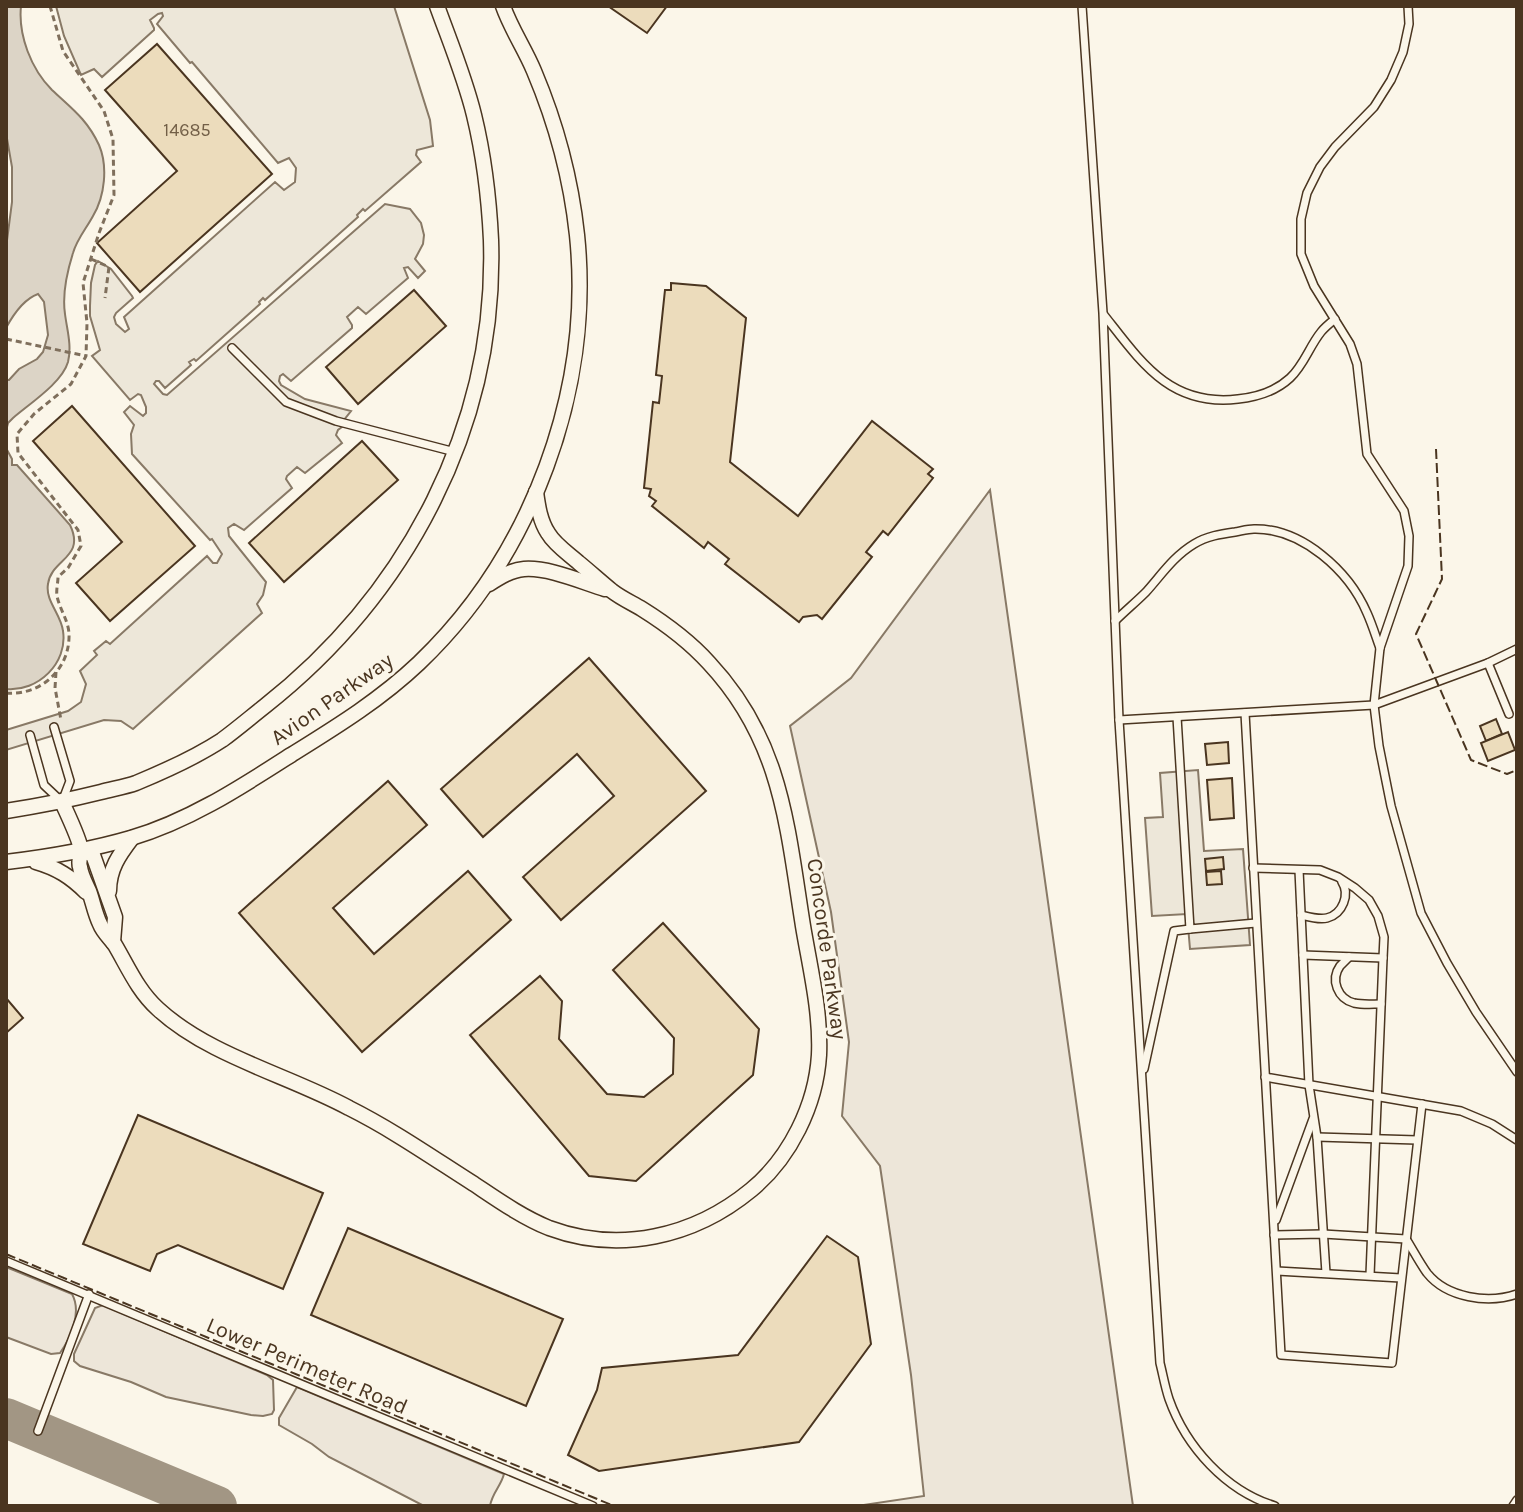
<svg xmlns="http://www.w3.org/2000/svg" width="1523" height="1512" viewBox="0 0 1523 1512" font-family="Karla,sans-serif">
  <rect width="100%" height="100%" fill="#fbf6e9"/>
  <!-- green -->
  <g fill="#ede6d9" stroke="#887966" stroke-width="2">
    <path d="M990 490 1133 1506H857L924 1496 911 1375 880 1166 842 1116 849 1042 831 912 790 726 851 678Z"/>
    <path d="M6 1267 72 1294C82 1312 71 1338 60 1353L51 1354 6 1337Z"/>
    <path d="M103 1305 267 1375 273 1380 274 1410 272 1414 263 1416 251 1415 166 1397 131 1382 80 1366 74 1361V1354L95 1308Z"/>
    <path d="M297 1387 504 1474C501 1486 492 1493 490 1506H424L329 1457 312 1444 279 1425V1418Z"/>
  </g>
  <!-- parking -->
  <g fill="#ede7d9" stroke="#887966" stroke-width="2">
    <path d="M56 6H394L430 120 433 146 417 150 416 155 421 162 365 211 363 209 357 215 358 217 265 300 263 298 259 302 260 304 196 361 194 359 189 362 191 365 165 388 159 381H156L154 384 163 394 167 395 385 204 410 209 421 223 424 235 423 244 415 259 425 271 418 278 408 267 404 268 408 278 366 314 358 307 347 317 352 325V328L291 381 283 374 280 376 279 381 281 385 305 399 351 411 340 425 342 427 338 430 336 435 342 443 305 473 297 467 287 476 286 479 292 488 244 530 234 524 228 528 229 536 266 582 263 595 257 604 262 613 133 729 121 721 104 720 6 750V730L68 711 81 702 86 684 80 671 97 655 94 651 106 641 110 644 207 556 213 563H217L222 554 212 539 210 540 132 454 131 434 134 425 124 412 130 406 143 416 146 413V407L141 395 138 394 130 400 92 356 100 350 90 316V306L91 283 95 265 98 261 111 269 132 296 133 298 116 313 114 317 116 324 125 332 129 329 124 317 275 182 284 190 295 182 296 168 289 158 278 163 192 62 190 63 157 24 163 16 162 13 158 14 150 20 154 28V30L102 77 94 69 81 75 64 36Z"/>
    <path d="M1198 770 1204 851 1243 849 1250 945 1190 949 1187 914 1152 916 1145 818 1163 817 1160 773Z"/>
  </g>
  <!-- water -->
  <g fill="#dcd4c6" stroke="#887966" stroke-width="2">
    <path d="M6 6H21C18 35 31 69 52 90 71 108 87 119 99 145 108 166 105 196 93 216 86 229 77 239 73 253 67 272 62 294 65 314 67 330 72 345 68 362 62 383 29 404 13 418L8 423 6 431V380H9L19 369 37 359 43 352 48 335 44 302 38 294C24 299 13 315 6 328V248L12 202V167L6 133Z"/>
    <path d="M6 448 12 459V465H17L70 525C86 558 51 559 48 584 45 601 61 614 63 631 68 663 38 692 6 689Z"/>
  </g>
  <g fill="none" stroke-linecap="round" stroke-linejoin="round">
    <!-- taxiway -->
    <path stroke="#a29684" stroke-width="40" d="M6 1418 217 1506"/>
  </g>
  <!-- building -->
  <g fill="#ecdcbc" stroke="#4a3520" stroke-width="2">
    <path d="M608 6H667L647 33Z"/>
    <path d="M157 44 272 174 140 292 97 243 177 171 105 90Z"/>
    <path d="M671 283 706 286 746 318 730 462 798 516 872 421 933 469 928 474 933 478 888 535 883 531 866 552 872 557 822 619 817 615 803 617 799 622 725 564 729 559 708 542 704 548 652 506 656 501 649 496 651 489 644 488 653 402 659 403 662 376 656 375 665 290H671Z"/>
    <path d="M414 290 446 326 358 404 326 367Z"/>
    <path d="M72 406 195 546 110 621 76 583 122 542 33 441Z"/>
    <path d="M362 441 398 480 284 582 249 543Z"/>
    <path d="M589 658 706 791 561 920 523 877 614 796 577 754 483 837 441 789Z"/>
    <path d="M1496 719 1502 734 1486 741 1480 726Z"/>
    <path d="M1508 732 1515 750 1488 761 1481 743Z"/>
    <path d="M1228 742 1229 763 1207 765 1205 744Z"/>
    <path d="M1232 778 1234 818 1210 820 1207 780Z"/>
    <path d="M388 781 427 825 333 908 374 954 468 871 511 920 362 1052 239 913Z"/>
    <path d="M1223 857 1224 869 1206 871 1205 859Z"/>
    <path d="M1221 871 1222 884 1207 885 1206 872Z"/>
    <path d="M663 923 759 1029 753 1075 636 1181 589 1176 470 1035 540 976 562 1001 559 1039 607 1094 644 1097 673 1074 674 1038 613 970Z"/>
    <path d="M6 998 23 1018 6 1033Z"/>
    <path d="M138 1115 323 1193 283 1289 178 1245 157 1254 150 1271 83 1244Z"/>
    <path d="M348 1228 563 1319 526 1406 311 1315Z"/>
    <path d="M827 1236 858 1257 871 1344 799 1442 599 1471 568 1455 597 1390 602 1368 738 1355Z"/>
  </g>
  <g fill="none" stroke-linecap="round" stroke-linejoin="round">
    <defs>
      <g id="lane">
        <path d="M1082 6 1103 313 1119 720 1160 1363C1163 1375 1165 1387 1169 1399 1186 1447 1226 1491 1275 1506"/>
        <path d="M1408 6 1409 24 1403 52 1391 80 1374 107 1335 147 1320 167 1307 193 1301 219V254L1314 286 1350 344 1357 364 1367 454 1404 511 1409 536 1408 566 1380 648 1374 705 1379 746 1391 806 1421 913 1447 963 1476 1012 1517 1072"/>
        <path d="M1104 315C1141 362 1170 407 1238 399 1257 397 1276 391 1290 378 1304 365 1309 347 1321 332 1325 327 1330 323 1335 319"/>
        <path d="M232 348 286 402 336 421 455 452"/>
        <path d="M1115 621C1125 611 1136 602 1146 592 1162 574 1174 556 1194 544 1207 536 1221 534 1235 532 1241 531 1248 529 1254 529 1302 528 1349 571 1367 613 1372 624 1376 637 1380 648"/>
        <path d="M1488 663 1509 714"/>
        <path d="M1245 713 1281 1355 1392 1363 1422 1104"/>
        <path d="M1177 717 1190 929 1256 923"/>
        <path d="M1119 720 1374 705 1488 663 1517 649"/>
        <path d="M30 735 44 785 62 802 70 781 54 727"/>
        <path d="M1253 868 1320 870 1338 877 1355 888 1369 900 1378 916 1384 937 1383 958 1370 1275"/>
        <path d="M1299 870 1309 1085 1317 1137 1326 1273"/>
        <path d="M1301 915C1309 917 1319 920 1327 918 1343 914 1350 894 1342 882"/>
        <path d="M1303 955 1383 958"/>
        <path d="M1349 957C1346 960 1343 963 1340 966 1330 980 1338 999 1354 1003 1363 1005 1372 1004 1381 1004"/>
        <path d="M1144 1069 1174 931 1190 929"/>
        <path d="M1265 1077 1461 1111 1492 1124 1517 1140"/>
        <path d="M1317 1137 1417 1140"/>
        <path d="M1276 1220 1313 1119"/>
        <path d="M1274 1235 1323 1234 1406 1239C1413 1250 1419 1262 1427 1273 1447 1298 1488 1304 1517 1294"/>
        <path d="M6 1261 593 1506"/>
        <path d="M1277 1271 1401 1278"/>
        <path d="M38 1431 89 1294"/>
        <path d="M1513 1506 1517 1500"/>
      </g>
      <g id="street">
        <path d="M489 584C500 577 511 570 524 569 548 567 582 582 605 589"/>
        <path d="M62 802C67 813 80 840 81 850 81 856 78 862 80 867 81 875 86 884 89 891 93 902 95 914 100 924 103 932 110 938 115 945 128 967 138 991 158 1009 209 1056 288 1075 349 1108 393 1130 433 1158 474 1184 498 1200 522 1217 549 1228 619 1254 694 1237 751 1190 790 1158 816 1105 819 1055 821 1012 810 968 803 926 787 826 782 741 709 663 690 642 666 624 642 609 632 603 621 598 612 591 601 582 590 572 579 563 569 554 555 545 548 533 540 521 538 506 536 492"/>
        <path d="M6 811C38 806 69 800 101 792 112 789 125 787 136 783 165 771 196 757 222 740 237 729 251 717 265 706 408 593 497 425 491 240 489 198 484 156 474 115 465 78 450 42 437 6"/>
        <path d="M81 850 93 855 115 917 113 942"/>
        <path d="M6 862C48 857 90 850 131 838 189 821 241 787 291 755 336 727 380 700 419 663 532 555 593 390 577 235 571 179 556 123 534 71 525 49 511 29 503 6"/>
        <path d="M36 862C57 868 71 877 86 892"/>
        <path d="M109 891C109 869 119 855 132 838"/>
      </g>
    </defs>
    <!-- lane casing -->
    <use href="#lane" stroke="#4a3520" stroke-width="10"/>
    <!-- street casing -->
    <use href="#street" stroke="#4a3520" stroke-width="17"/>
    <!-- path -->
    <g stroke="#7f6f5c" stroke-width="3" stroke-dasharray="6 4" stroke-linecap="butt">
      <path d="M91 259 109 267 105 298"/>
      <path d="M6 339 86 356"/>
      <path d="M56 672 55 688 61 720"/>
      <path d="M6 693C38 696 68 672 69 638 70 622 60 611 57 596 56 590 58 583 58 577L68 568 81 546 78 530 18 453 17 434 34 414 71 384 86 356 87 323 83 283 99 233 114 195 113 139 104 111 63 51 50 6"/>
    </g>
    <!-- lane -->
    <use href="#lane" stroke="#fbf6e9" stroke-width="7"/>
    <!-- street -->
    <use href="#street" stroke="#fbf6e9" stroke-width="14"/>
    <!-- fence -->
    <g stroke="#4a3520" stroke-width="2" stroke-dasharray="10 4" stroke-linecap="butt">
      <path d="M1436 449 1442 579 1416 634 1471 760 1507 774 1517 770"/>
      <path d="M6 1254 614 1506"/>
    </g>
  </g>
  <g text-anchor="middle" dominant-baseline="central" stroke-width="6" stroke-linejoin="round" paint-order="stroke">
    <!-- number labels -->
    <g font-size="18" fill="#725f47">
      <text x="187" y="130">14685</text>
    </g>
    <!-- street labels -->
    <g font-size="22" fill="#4a3520" stroke="#fbf6e9">
      <text transform="translate(332 699) rotate(-35)">Avion Parkway</text>
      <text transform="translate(827 949) rotate(82)">Concorde Parkway</text>
      <text transform="translate(307 1366) rotate(23)">Lower Perimeter Road</text>
    </g>
  </g>
  <!-- border -->
  <rect width="1523" height="1512" fill="none" stroke="#4a3520" stroke-width="16"/>
</svg>
